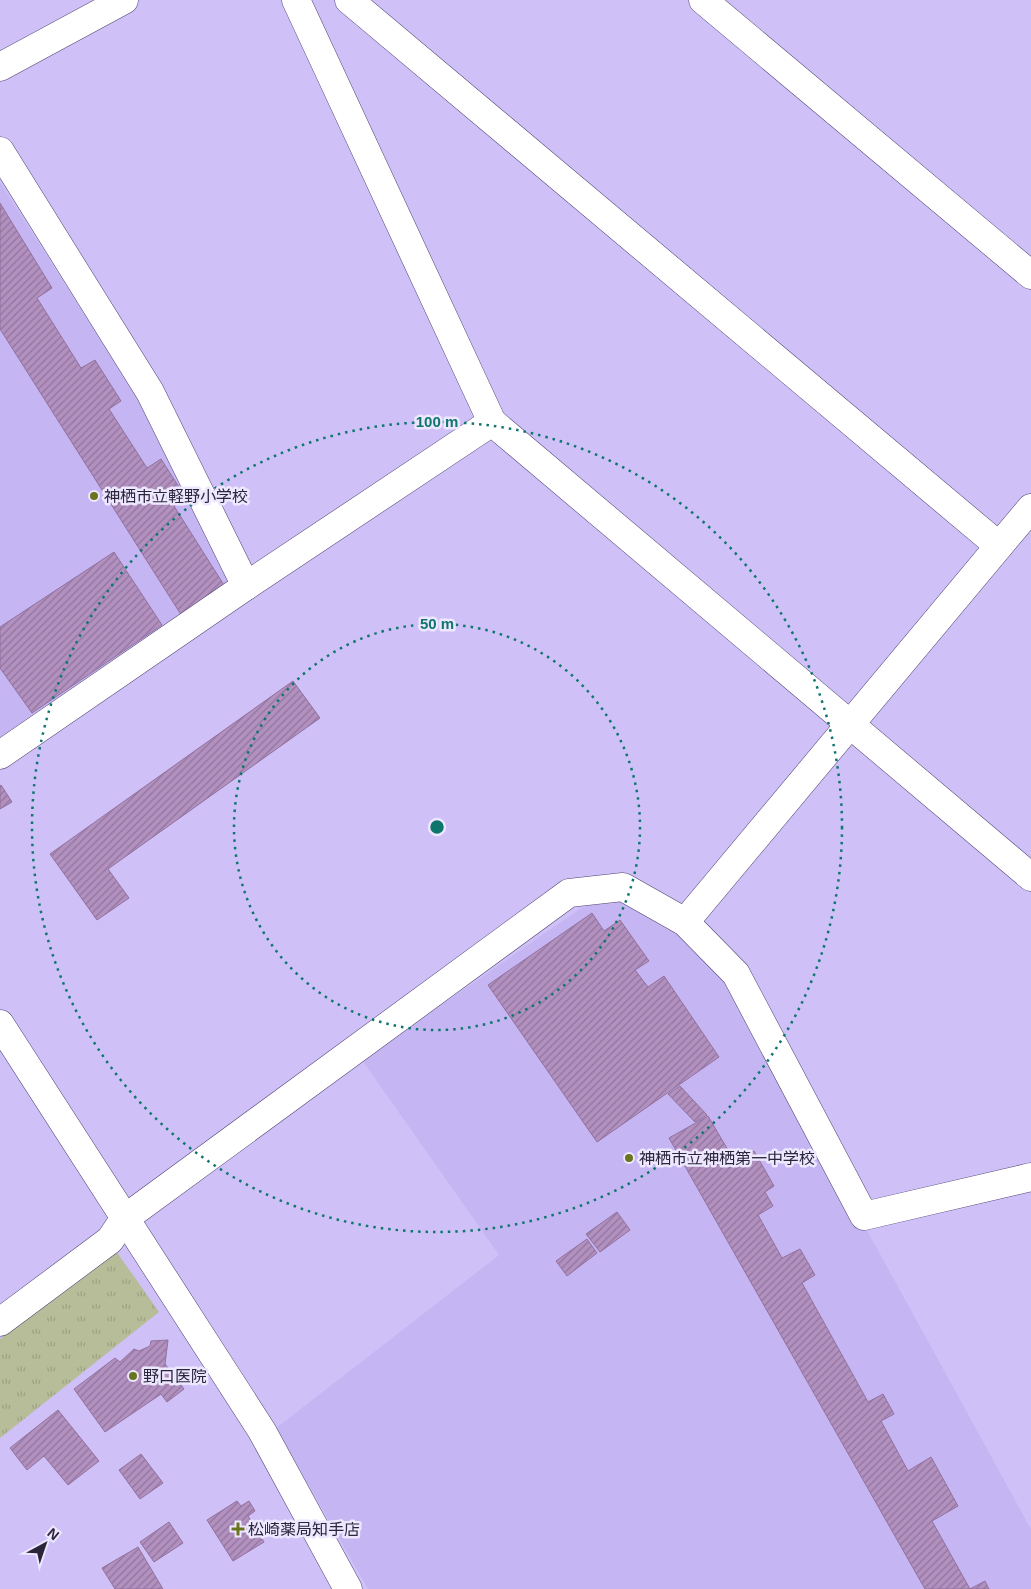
<svg xmlns="http://www.w3.org/2000/svg" width="1031" height="1589" viewBox="0 0 1031 1589" font-family="Helvetica,'Noto Sans JP',sans-serif">
  <defs>
    <pattern id="park-tufts" width="24" height="20" patternUnits="userSpaceOnUse" patternTransform="scale(1.25)"><rect width="24" height="20" fill="#b6bd98"/><path d="M3 7l-1-3M5 7V3M7 7l1-3M15 17l-1-3M17 17v-4M19 17l1-3" fill="none" stroke="#9da284"/></pattern>
    <pattern id="building-hatch" width="6" height="6" patternUnits="userSpaceOnUse" patternTransform="scale(1.25)"><rect width="6" height="6" fill="#b290bf"/><path d="M-1 1l2-2M0 6l6-6M5 7l2-2" fill="none" stroke="#91759c"/></pattern>
  </defs>
  <rect width="100%" height="100%" fill="#cfc1f8"/>
  <!-- built -->
  <g fill="#c5b6f3">
    <path d="M0 182 141 404 236 589 0 747Z"/>
    <path d="M600 895 652 915 699 944 765 1044 1031 1529V1589H368L276 1428 499 1255 362 1060Z"/>
  </g>
  <!-- park -->
  <path fill="url(#park-tufts)" d="M116 1251 159 1312 0 1438V1339Z"/>
  <!-- building -->
  <g fill="url(#building-hatch)" stroke="#92719e">
    <path d="M0 203 52 288 37 298 81 368 95 360 121 401 109 409 147 468 161 459 186 498 174 506 229 593 185 621 0 329Z"/>
    <path d="M114 552 162 625 32 713 0 668V627Z"/>
    <path d="M293 681 320 718 108 869 129 898 97 920 50 854Z"/>
    <path d="M1 785 12 802 0 809V786Z"/>
    <path d="M592 913 604 931 620 920 649 961 635 970 648 987 664 976 719 1057 597 1142 488 985Z"/>
    <path d="M680 1086 707 1115 695 1122 668 1094Z"/>
    <path d="M708 1116 735 1162 754 1151 774 1186 765 1192 773 1206 758 1215 782 1258 800 1249 815 1275 802 1283 868 1402 883 1394 894 1414 881 1421 908 1471 931 1457 958 1506 932 1521 970 1589 985 1581 989 1589H925L669 1138Z"/>
    <path d="M617 1212 630 1230 600 1252 586 1234Z"/>
    <path d="M587 1239 597 1253 567 1276 556 1261Z"/>
    <path d="M168 1340 165 1364 184 1389 167 1402 161 1394 105 1432 74 1389 115 1358 120 1362 134 1349 139 1351 150 1346 151 1341Z"/>
    <path d="M58 1410 99 1461 68 1485 44 1456 27 1470 10 1448Z"/>
    <path d="M141 1454 163 1483 140 1499 119 1470Z"/>
    <path d="M237 1501 241 1506 249 1501 255 1511 248 1516 264 1542 233 1561 207 1520Z"/>
    <path d="M169 1522 183 1543 154 1562 140 1542Z"/>
    <path d="M138 1547 163 1589H115L102 1568Z"/>
  </g>
  <g fill="none" stroke-linecap="round" stroke-linejoin="round">
    <defs>
      <g id="minor">
        <path d="M296 0 492 422"/>
        <path d="M349 0 999 546 685 922"/>
        <path d="M703 0 1031 275"/>
        <path d="M0 67 124 0"/>
        <path d="M0 151 150 392 246 586"/>
        <path d="M0 755 246 586 492 422 1031 877"/>
        <path d="M0 1024 262 1431 348 1589"/>
        <path d="M0 1322 110 1240 124 1219 569 893 623 887 685 922 736 974 864 1216 1031 1177"/>
      </g>
      <path id="tertiary" d="M999 546 1031 508"/>
    </defs>
    <!-- minor casing -->
    <use href="#minor" stroke="#504371" stroke-width="29"/>
    <!-- tertiary casing -->
    <use href="#tertiary" stroke="#504371" stroke-width="29"/>
    <!-- minor -->
    <use href="#minor" stroke="#fff" stroke-width="28"/>
    <!-- tertiary -->
    <use href="#tertiary" stroke="#fff" stroke-width="28"/>
  </g>
  <!-- distance rings -->
  <g fill="none" stroke="#0f766e" stroke-width="2.5" stroke-dasharray="2.5 5">
    <circle cx="437" cy="827" r="203"/>
    <circle cx="437" cy="827" r="405"/>
  </g>
  <!-- markers -->
  <g fill="#6a741e" stroke="#ede8ff" stroke-width="2">
    <circle cx="94" cy="496" r="5"/>
    <circle cx="629" cy="1158" r="5"/>
    <circle cx="133" cy="1376" r="5"/>
    <path d="M235.5 1521.5h5v5h5v5h-5v5h-5v-5h-5v-5h5z"/>
  </g>
  <g text-anchor="middle" dominant-baseline="central" stroke-width="5" stroke-linejoin="round" paint-order="stroke">
    <!-- poi labels -->
    <g font-size="16" fill="#2b253a" stroke="#ede8ff" text-anchor="start">
      <text x="104" y="496">神栖市立軽野小学校</text>
      <text x="639" y="1158">神栖市立神栖第一中学校</text>
      <text x="143" y="1376">野口医院</text>
      <text x="248" y="1529">松崎薬局知手店</text>
    </g>
  </g>
  <circle cx="437" cy="827" r="8" fill="#0f766e" stroke="#ede8ff" stroke-width="2.5"/>
  <g font-size="15" text-anchor="middle" font-weight="bold" fill="#0f766e" stroke="#ede8ff" stroke-width="5" stroke-linejoin="round" paint-order="stroke">
    <text x="437" y="427">100 m</text>
    <text x="437" y="629">50 m</text>
  </g>
  <!-- north arrow -->
  <g transform="translate(45 1544) rotate(40)" stroke="#ede8ff" stroke-width="4" paint-order="stroke">
  <path d="M0-4L9 19L0 12L-9 19Z" fill="#2b253a"/>
  <text y="-8" font-size="14" font-weight="bold" text-anchor="middle" fill="#2b253a">N</text>
  </g>
</svg>
